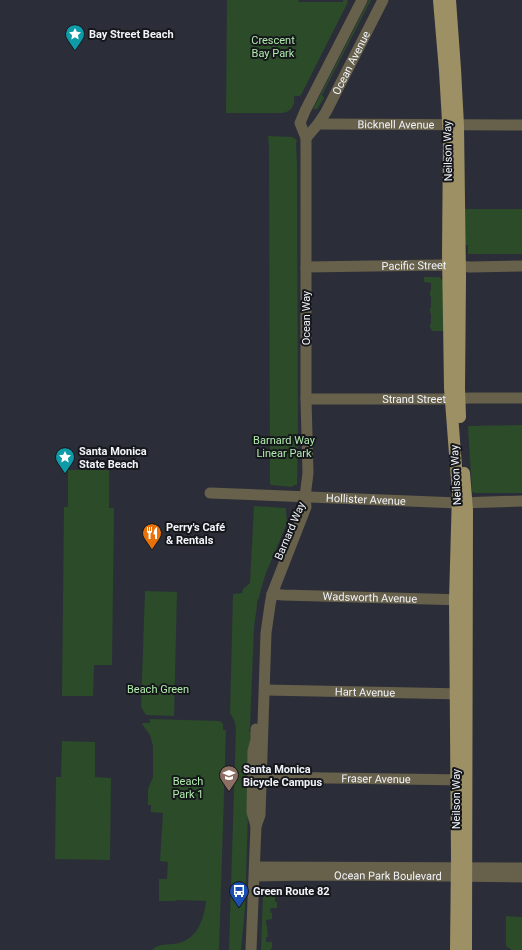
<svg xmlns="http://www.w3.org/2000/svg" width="522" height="950" viewBox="0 0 522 950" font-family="Roboto,sans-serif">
  <rect width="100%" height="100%" fill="#2b2e39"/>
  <!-- green -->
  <g fill="#2b4b29">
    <path d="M227 0H298L299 2H343V0H347L348 2 301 95 299 96H294C295 105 292 111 283 113H226Z"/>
    <path d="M369 0H371L322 95 324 98 317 109H313Z"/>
    <path d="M268 136 292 137 297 140 296 143 297 164 298 434 297 485H294L292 487 271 485 270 483 269 146Z"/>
    <path d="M465 209H522V254H468V245H464Z"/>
    <path d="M424 277H439L443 281V331H432L430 327V324H431V313H430V309L429 308H431V296H430V291L431 290V283L424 282Z"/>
    <path d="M522 425V493H475L472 492 468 426Z"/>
    <path d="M68 470H109V508H114L112 665H94L93 696H62L64 507H68Z"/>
    <path d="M254 506 286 508V511L287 523 266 573 261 589 259 598 257 601V605L254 627 250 727 249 732H251L250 751 245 908 241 950H229L236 727 234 720 230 713 233 594 242 593 243 589 250 583Z"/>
    <path d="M145 591 177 592 174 716 146 715 141 707Z"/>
    <path d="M150 719 220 721 223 724V730H226L219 950H152C158 944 164 945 173 944 196 942 204 921 206 901L178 900 174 901H159V879H167L168 862 160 861 163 813 151 812V805H148V789L153 777V746L150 735 142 724 143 723H150Z"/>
    <path d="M62 741 95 742V777L111 778 110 860 55 859 56 777H61Z"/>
    <path d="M270 888H305L304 892 290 893 289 894 280 895V897H275V902H277V908H270L271 913H272V919L266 920V925H267L268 937H266V942H272V948L271 949V950H261L263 895 265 890Z"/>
    <path d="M506 916 522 917V950H512L506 946Z"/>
  </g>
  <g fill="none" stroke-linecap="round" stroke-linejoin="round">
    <!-- minor -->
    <g stroke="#67604b" stroke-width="11">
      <path id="s1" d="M318 124 522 125"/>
      <path id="s2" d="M306 138 318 124 326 112 383 0"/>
      <path id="s3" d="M306 267 441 265 470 267 522 266"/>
      <path id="s4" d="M306 399H441L471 398H522"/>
      <path id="s5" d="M210 493 458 503 522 501"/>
      <path id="s6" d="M272 594 283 595 464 600"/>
      <path id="s7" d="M265 690 464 694"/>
      <path d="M256 729V740L253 751 252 812 256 826"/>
      <path id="s8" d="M262 777 465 780"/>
      <path d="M255 867 522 868"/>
      <path id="s9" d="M255 876 311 875 447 876 522 877"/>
      <path d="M251 950 256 826 260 815 266 633 270 605 272 594 306 507 305 497 308 473 306 399V138L300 123 305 111 362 0"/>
    </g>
    <!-- major -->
    <g stroke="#9d9064" stroke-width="12">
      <path d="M439 0 445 71 449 138 448 254 450 388 458 493 455 600 457 857 456 950"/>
      <path d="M450 0 455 69 458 125 460 277 459 388 460 417"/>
      <path d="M464 473 467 510 466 950"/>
    </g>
  </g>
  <!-- icons -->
  <defs>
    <symbol id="sight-pin" viewBox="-11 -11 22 30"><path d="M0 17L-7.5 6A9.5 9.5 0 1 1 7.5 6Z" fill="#0f9aa8" stroke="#15171b"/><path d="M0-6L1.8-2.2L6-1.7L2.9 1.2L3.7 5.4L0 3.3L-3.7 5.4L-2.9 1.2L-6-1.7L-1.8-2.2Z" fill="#fff"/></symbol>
    <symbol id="restaurant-pin" viewBox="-11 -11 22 30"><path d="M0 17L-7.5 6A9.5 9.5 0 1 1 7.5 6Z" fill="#e8710a" stroke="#15171b"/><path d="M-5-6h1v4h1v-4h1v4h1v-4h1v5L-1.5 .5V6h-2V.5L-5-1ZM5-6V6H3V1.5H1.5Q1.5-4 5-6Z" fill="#fff"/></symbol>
    <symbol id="school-pin" viewBox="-11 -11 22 30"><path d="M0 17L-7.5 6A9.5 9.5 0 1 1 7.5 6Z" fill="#8d6e63" stroke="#15171b"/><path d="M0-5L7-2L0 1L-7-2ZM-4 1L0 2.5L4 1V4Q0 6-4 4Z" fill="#fff"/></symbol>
    <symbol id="bus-pin" viewBox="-11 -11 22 30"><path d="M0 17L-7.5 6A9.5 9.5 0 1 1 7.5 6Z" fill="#1a4fb4" stroke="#15171b"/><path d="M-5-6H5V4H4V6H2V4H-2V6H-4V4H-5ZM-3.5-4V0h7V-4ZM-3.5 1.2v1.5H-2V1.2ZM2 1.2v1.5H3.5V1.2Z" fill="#fff"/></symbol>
  </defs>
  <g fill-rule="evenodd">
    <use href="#sight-pin" x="64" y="23" width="22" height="30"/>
    <use href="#sight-pin" x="54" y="446" width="22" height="30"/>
    <use href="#restaurant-pin" x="141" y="522" width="22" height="30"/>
    <use href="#school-pin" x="218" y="764" width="22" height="30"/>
    <use href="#bus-pin" x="228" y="880" width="22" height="30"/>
  </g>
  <g text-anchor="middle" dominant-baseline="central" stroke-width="4" stroke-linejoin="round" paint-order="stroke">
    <!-- poi labels -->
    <g font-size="11" font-weight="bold" fill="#f1f3fa" stroke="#15171b" text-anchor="start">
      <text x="89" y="34">Bay Street Beach</text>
      <text x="79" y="451">Santa Monica<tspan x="79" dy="13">State Beach</tspan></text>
      <text x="166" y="527">Perry's Café<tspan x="166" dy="13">&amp; Rentals</tspan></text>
      <text x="243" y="769">Santa Monica<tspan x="243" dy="13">Bicycle Campus</tspan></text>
      <text x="253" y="891">Green Route 82</text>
    </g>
    <!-- park labels -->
    <g font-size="11" fill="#b0eaac" stroke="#15171b">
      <text x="273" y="40">Crescent<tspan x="273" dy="13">Bay Park</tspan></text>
      <text x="284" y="440">Barnard Way<tspan x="284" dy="13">Linear Park</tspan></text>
      <text x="158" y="689">Beach Green</text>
      <text x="188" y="781">Beach<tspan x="188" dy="13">Park 1</tspan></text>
    </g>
    <!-- street labels -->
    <g font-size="11" fill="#f1f3fa" stroke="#15171b">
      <text stroke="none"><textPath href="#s2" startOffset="88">Ocean Avenue</textPath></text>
      <text stroke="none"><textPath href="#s1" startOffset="78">Bicknell Avenue</textPath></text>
      <text transform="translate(448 151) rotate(-91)">Neilson Way</text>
      <text stroke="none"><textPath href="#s3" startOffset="108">Pacific Street</textPath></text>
      <text transform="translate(306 318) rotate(-90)">Ocean Way</text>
      <text stroke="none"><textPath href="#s4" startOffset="108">Strand Street</textPath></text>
      <text transform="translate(456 475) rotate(-93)">Neilson Way</text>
      <text stroke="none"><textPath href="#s5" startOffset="156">Hollister Avenue</textPath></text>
      <text transform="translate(290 531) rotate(-67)">Barnard Way</text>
      <text stroke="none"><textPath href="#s6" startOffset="98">Wadsworth Avenue</textPath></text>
      <text stroke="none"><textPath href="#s7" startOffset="100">Hart Avenue</textPath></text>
      <text stroke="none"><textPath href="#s8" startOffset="114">Fraser Avenue</textPath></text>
      <text transform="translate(456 799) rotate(-90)">Neilson Way</text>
      <text stroke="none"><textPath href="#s9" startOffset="133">Ocean Park Boulevard</textPath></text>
    </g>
  </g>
</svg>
